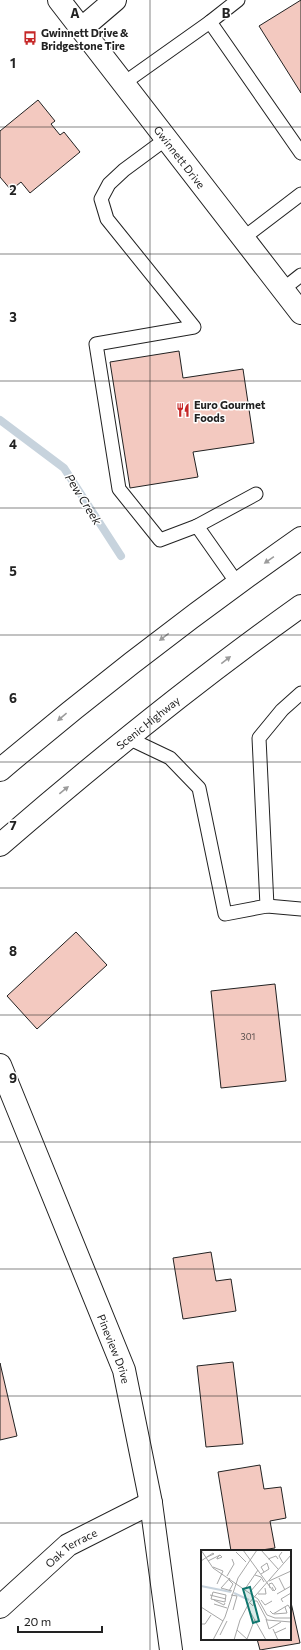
<svg xmlns="http://www.w3.org/2000/svg" width="301" height="1650" viewBox="0 0 301 1650" font-family="Commissioner,sans-serif">
  <rect width="100%" height="100%" fill="#fff"/>
  <g fill="none" stroke-linecap="round" stroke-linejoin="round">
    <!-- stream -->
    <path stroke="#c7d3dd" stroke-width="8" d="M0 420 64 468 121 556"/>
  </g>
  <!-- building -->
  <g fill="#f3c9c0" stroke="#222">
    <path d="M301 0V93L259 26Z"/>
    <path d="M38 100 55 121 51 124 60 135 64 132 80 152 30 193 21 182 11 190 0 177V131Z"/>
    <path d="M179 351 183 378 243 369 254 443 193 452 198 477 130 488 110 362Z"/>
    <path d="M76 932 107 965 37 1029 7 996Z"/>
    <path d="M275 984 286 1081 221 1088 211 991Z"/>
    <path d="M211 1252 216 1281 231 1279 236 1311 183 1319 173 1258Z"/>
    <path d="M233 1362 243 1444 206 1447 197 1366Z"/>
    <path d="M0 1363 17 1436 0 1440Z"/>
    <path d="M260 1465 264 1489 281 1487 286 1518 270 1521 275 1548 255 1551H231L218 1472Z"/>
    <path d="M290 1598 300 1643 260 1650 257 1639H290Z"/>
  </g>
  <g fill="none" stroke-linecap="round" stroke-linejoin="round">
    <defs>
      <g id="lane">
        <path d="M210 22 238 0"/>
        <path d="M124 83 210 22 301 153"/>
        <path d="M166 139 124 170 109 184 101 199 107 219 194 327 96 344 119 489 160 540 197 526 237 583"/>
        <path d="M242 239 301 194"/>
        <path d="M282 290 301 275"/>
        <path d="M197 526 256 494"/>
        <path d="M128 738 170 758 199 788 225 914 267 906 259 738 282 710 301 693"/>
        <path d="M267 906 301 909"/>
      </g>
      <g id="street">
        <path d="M81 29 115 0"/>
        <path id="s1" d="M0 1065 124 1370 151 1503 171 1650"/>
        <path id="s2" d="M0 1607 68 1545 151 1503"/>
      </g>
      <g id="secondary">
        <path id="s3" d="M59 0 301 313"/>
      </g>
      <g id="highway">
        <path d="M0 770C97 688 197 611 301 538"/>
        <path id="s4" d="M0 845C97 761 197 680 301 606"/>
      </g>
    </defs>
    <!-- lane casing -->
    <use href="#lane" stroke="#222" stroke-width="15"/>
    <!-- street casing -->
    <use href="#street" stroke="#222" stroke-width="24"/>
    <!-- secondary casing -->
    <use href="#secondary" stroke="#222" stroke-width="24"/>
    <!-- highway casing -->
    <use href="#highway" stroke="#222" stroke-width="24"/>
    <!-- lane -->
    <use href="#lane" stroke="#fff" stroke-width="13"/>
    <!-- street -->
    <use href="#street" stroke="#fff" stroke-width="22"/>
    <!-- secondary -->
    <use href="#secondary" stroke="#fff" stroke-width="22"/>
    <!-- highway -->
    <use href="#highway" stroke="#fff" stroke-width="22"/>
  </g>
  <!-- one-way arrows -->
  <defs><path id="oneway-solid" d="M-6-.8H1V-3.2L6.5 0L1 3.2V.8H-6Z"/></defs>
  <g fill="#9c9c9c">
    <use href="#oneway-solid" transform="translate(269 560) rotate(145)"/>
    <use href="#oneway-solid" transform="translate(164 637) rotate(143)"/>
    <use href="#oneway-solid" transform="translate(226 660) rotate(-38)"/>
    <use href="#oneway-solid" transform="translate(62 717) rotate(140)"/>
    <use href="#oneway-solid" transform="translate(64 790) rotate(-39)"/>
  </g>
  <!-- grid -->
  <path fill="none" stroke="#222" stroke-width="1" stroke-opacity="0.55" d="M150 0V1650M0 127H301M0 254H301M0 381H301M0 508H301M0 635H301M0 762H301M0 888H301M0 1015H301M0 1142H301M0 1269H301M0 1396H301M0 1523H301"/>
  <!-- icons -->
  <defs>
    <symbol id="bus-bare" viewBox="-9 -9 18 18"><path d="M-5-6H5V4H4V6H2V4H-2V6H-4V4H-5ZM-3.5-4V0h7V-4ZM-3.5 1.2v1.5H-2V1.2ZM2 1.2v1.5H3.5V1.2Z" fill="#c62828" stroke="#fff" stroke-width="2.5" paint-order="stroke"/></symbol>
    <symbol id="restaurant-bare" viewBox="-9 -9 18 18"><path d="M-5-6h1v4h1v-4h1v4h1v-4h1v5L-1.5 .5V6h-2V.5L-5-1ZM5-6V6H3V1.5H1.5Q1.5-4 5-6Z" fill="#c62828" stroke="#fff" stroke-width="2.5" paint-order="stroke"/></symbol>
  </defs>
  <g fill-rule="evenodd">
    <use href="#bus-bare" x="20" y="28" width="20" height="20"/>
    <use href="#restaurant-bare" x="173" y="400" width="20" height="20"/>
  </g>
  <g text-anchor="middle" dominant-baseline="central" stroke-width="3" stroke-linejoin="round" paint-order="stroke">
    <!-- number labels -->
    <g font-size="9" fill="#564c4a">
      <text x="248" y="1036">301</text>
    </g>
    <!-- poi labels -->
    <g font-size="11" font-weight="bold" fill="#222" stroke="#fff" text-anchor="start">
      <text x="41" y="32">Gwinnett Drive &amp;<tspan x="41" dy="13">Bridgestone Tire</tspan></text>
      <text x="194" y="404">Euro Gourmet<tspan x="194" dy="13">Foods</tspan></text>
    </g>
    <!-- street labels -->
    <g font-size="11" fill="#222" stroke="#fff">
      <text stroke="none"><textPath href="#s3" startOffset="198">Gwinnett Drive</textPath></text>
      <text stroke="none"><textPath href="#s4" startOffset="192">Scenic Highway</textPath></text>
      <text stroke="none"><textPath href="#s1" startOffset="306">Pineview Drive</textPath></text>
      <text stroke="none"><textPath href="#s2" startOffset="93">Oak Terrace</textPath></text>
    </g>
    <!-- water labels -->
    <g font-size="12" font-style="italic" fill="#222" stroke="#fff">
      <text transform="translate(84 499) rotate(58)">Pew Creek</text>
    </g>
  </g>
  <!-- overview -->
  <g transform="translate(201 1550)">
    <rect width="90" height="90" fill="#fff"/>
    <path fill="none" stroke="#c7d3dd" stroke-width="2" d="M0 36 30 42M33 43 48 50"/>
    <path fill="none" stroke="#a7a7a7" stroke-width="1" d="M0 0 12 18 57 49 66 65 74 68H90M42 0 72 41M60 0 77 19M35 2 45 12M81 2 78 6 82 13M19 5 21 7 16 9V8ZM67 9 75 6 77 9M0 11 12 3 13 4 6 7M7 11 19 5M12 17 22 21 16 34M60 24 68 19 66 13 60 17 63 22M54 25 60 27 63 32M26 26 33 14 31 9M29 28 20 38 31 41M78 28 84 40M28 30 32 34 28 41M68 31 90 21M69 38 68 34 71 33 75 39 73 41 71 37M44 39 57 20M12 42 25 45 24 52 10 49ZM49 42 60 29M57 44H65L64 38M76 44 90 36M9 45 25 49M30 45 36 46 32 60M13 50 23 55 24 53M60 50 64 55 71 51M82 52 80 49 90 43M49 53 52 56 53 51H56L66 70 90 72M13 54 26 58M0 57 22 71M47 58 65 90M69 61 72 64 87 55 90 60M73 64 86 63 84 57M65 69 68 79 80 72M0 74H4L10 65M72 79 77 90M36 80 47 90M74 83 85 78M19 85 26 71M46 89 54 69M12 90 24 67 37 28 56 0M33 90 39 70 48 53 90 5"/>
    <path fill="#0f766e" fill-opacity="0.15" stroke="#0f766e" stroke-width="2" d="M49 37 58 71 52 73 42 39Z"/>
    <rect width="90" height="90" fill="none" stroke="#222" stroke-width="2"/>
  </g>
  <g font-size="13" text-anchor="middle" font-weight="bold" fill="#222" stroke="#fff" stroke-width="3" stroke-linejoin="round" paint-order="stroke">
    <text x="75" y="18">A</text>
    <text x="226" y="18">B</text>
    <text x="13" y="68">1</text>
    <text x="13" y="195">2</text>
    <text x="13" y="322">3</text>
    <text x="13" y="449">4</text>
    <text x="13" y="576">5</text>
    <text x="13" y="703">6</text>
    <text x="13" y="830">7</text>
    <text x="13" y="956">8</text>
    <text x="13" y="1083">9</text>
  </g>
  <!-- scale -->
  <path d="M18 1626v6h84v-6" fill="none" stroke="#222222" stroke-width="2"/>
  <text x="24" y="1626" font-size="12" fill="#222222" stroke="#ffffff" stroke-width="3" paint-order="stroke">20 m</text>
</svg>
